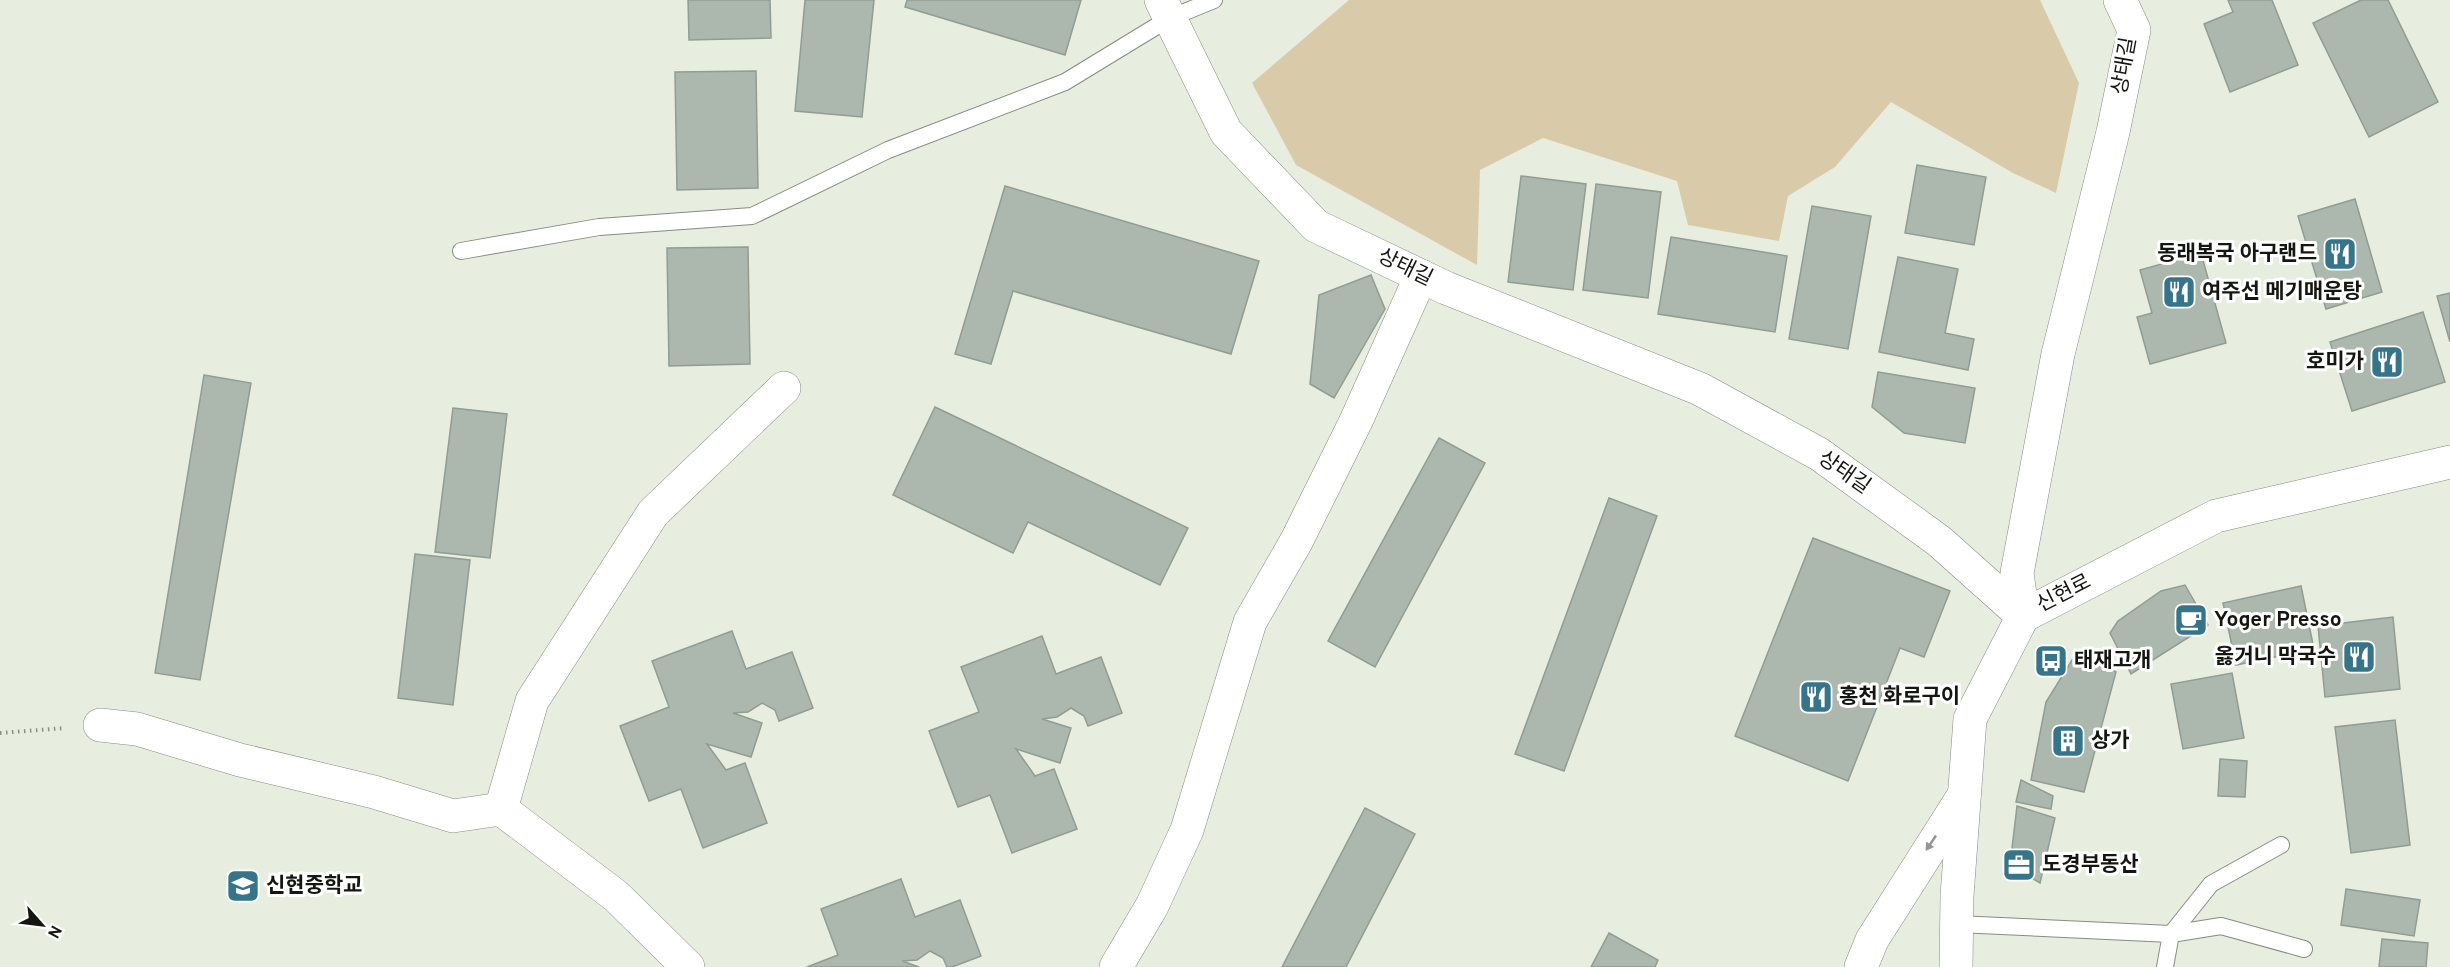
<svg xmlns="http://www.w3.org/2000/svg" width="2450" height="967" viewBox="0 0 2450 967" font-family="Overpass,'Noto Sans KR',sans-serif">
  <rect width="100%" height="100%" fill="#e7eee0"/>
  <!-- green -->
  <path fill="#d9cba9" d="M1349 0H2040L2079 83 2056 193 2013 173 1891 102 1835 167 1788 196 1779 241 1688 225 1677 181 1543 138 1480 170 1477 265 1296 165 1252 83Z"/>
  <!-- building -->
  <g fill="#acb8ad" stroke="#919c92" stroke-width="1.5">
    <path d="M688 0H770L771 38 689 40Z"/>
    <path d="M805 0H874L862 117 795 111Z"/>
    <path d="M907 0H1081L1065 55 905 7Z"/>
    <path d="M2228 0H2272L2298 65 2230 92 2204 24 2233 12Z"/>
    <path d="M2361 0H2388L2438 102 2369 137 2313 23Z"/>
    <path d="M756 71 758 188 677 190 675 72Z"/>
    <path d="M1917 165 1986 177 1974 245 1905 233Z"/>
    <path d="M1521 176 1586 184 1573 290 1508 282Z"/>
    <path d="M1596 184 1661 192 1648 298 1583 290Z"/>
    <path d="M1005 186 1259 261 1231 354 1013 291 991 364 955 354Z"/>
    <path d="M2355 199 2382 292 2326 309 2298 216Z"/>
    <path d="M1812 206 1871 216 1848 349 1789 339Z"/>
    <path d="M1671 237 1787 256 1775 332 1658 314Z"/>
    <path d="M748 247 750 364 669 366 667 248Z"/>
    <path d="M2201 253 2226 343 2150 364 2137 317 2152 313 2140 270Z"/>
    <path d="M1898 257 1958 269 1945 333 1974 339 1968 370 1879 352Z"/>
    <path d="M1371 275 1385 309 1334 398 1310 384 1319 295Z"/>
    <path d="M2450 293V342L2437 296Z"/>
    <path d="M2423 312 2445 382 2352 411 2330 342Z"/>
    <path d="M1878 372 1975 388 1965 443 1904 433 1872 407Z"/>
    <path d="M204 375 251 383 200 680 155 673Z"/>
    <path d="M935 407 1188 528 1160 585 1028 522 1013 553 893 495Z"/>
    <path d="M453 408 507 414 490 558 435 552Z"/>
    <path d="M1439 438 1485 463 1375 667 1328 641Z"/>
    <path d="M1609 498 1657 516 1564 771 1515 754Z"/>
    <path d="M1813 538 1950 591 1924 657 1900 648 1848 781 1735 736Z"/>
    <path d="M415 554 470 560 453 705 398 698Z"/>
    <path d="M2185 585 2208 625 2131 674 2110 633 2118 621 2161 591Z"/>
    <path d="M2301 586 2314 649 2236 665 2223 603Z"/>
    <path d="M2393 617 2400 689 2325 697 2318 626Z"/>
    <path d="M732 631 746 669 792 652 813 708 779 721 775 710 762 703 748 712 733 713 762 723 751 757 707 744 726 770 745 763 767 823 703 848 681 789 649 801 620 726 669 707 652 661Z"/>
    <path d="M1042 636 1056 674 1101 657 1122 713 1088 726 1084 716 1071 708 1057 717 1042 719 1071 728 1060 763 1016 749 1035 776 1054 769 1077 829 1012 853 990 795 958 807 929 731 979 712 961 667Z"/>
    <path d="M2077 652 2116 672 2084 792 2031 780 2046 702Z"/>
    <path d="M2232 673 2244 738 2183 749 2171 684Z"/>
    <path d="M2395 720 2410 845 2351 853 2335 727Z"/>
    <path d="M2220 759 2247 761 2245 797 2218 796Z"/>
    <path d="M2021 780 2053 796 2051 809 2016 802Z"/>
    <path d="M2017 806 2055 818 2040 883 2010 865Z"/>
    <path d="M1365 808 1415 834 1346 967H1282Z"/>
    <path d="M901 879 915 917 960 900 981 956 952 967H947L943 958 930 951 917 960 902 961 919 967H807L838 955 821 909Z"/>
    <path d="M2346 889 2420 900 2414 936 2341 925Z"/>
    <path d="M1609 933 1658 960 1655 967H1591Z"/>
    <path d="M2382 939 2428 943 2426 967H2379Z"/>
  </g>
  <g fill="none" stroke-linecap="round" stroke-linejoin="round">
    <defs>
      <g id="service">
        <path d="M461 251 599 227 752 216 888 150 1065 82 1170 18 1214 0"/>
        <path d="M1957 924 2171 934 2165 967"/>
        <path d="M2171 934 2211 884 2281 845"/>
        <path d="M2171 934 2221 926 2304 949"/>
      </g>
      <g id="minor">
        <path d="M1161 0 1226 132 1316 226 1446 288 1700 389 1819 454 1939 541 2023 616"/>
        <path d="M2023 616 2017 573 2058 354 2113 132 2134 30 2120 0"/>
        <path d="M688 967 616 896 501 809 532 701 653 513 784 388"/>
        <path d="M1116 967 1152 906 1187 830 1250 622 1297 540 1356 421 1421 276"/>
      </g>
      <g id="tertiary">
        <path d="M100 725 137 729 240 760 374 792 453 816 501 809"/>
        <path d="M1861 967 1872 940 1964 795"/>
      </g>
      <path id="secondary" d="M1956 967 1957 896 1970 719 2023 616 2216 516 2450 462"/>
    </defs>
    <!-- service casing -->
    <use href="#service" stroke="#868c80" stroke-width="18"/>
    <!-- minor casing -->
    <use href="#minor" stroke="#868c80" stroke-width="34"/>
    <!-- tertiary casing -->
    <use href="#tertiary" stroke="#868c80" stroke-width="34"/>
    <!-- secondary casing -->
    <use href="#secondary" stroke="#868c80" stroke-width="34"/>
    <!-- path -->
    <path stroke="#898e84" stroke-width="4" stroke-dasharray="1.5 4.5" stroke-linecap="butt" d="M0 733 65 728"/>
    <!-- service -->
    <use href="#service" stroke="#fff" stroke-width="16"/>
    <!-- minor -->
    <use href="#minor" stroke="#fff" stroke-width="33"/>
    <!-- tertiary -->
    <use href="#tertiary" stroke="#fff" stroke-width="33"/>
    <!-- secondary -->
    <use href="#secondary" stroke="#fff" stroke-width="33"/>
  </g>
  <!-- one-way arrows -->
  <defs><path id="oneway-solid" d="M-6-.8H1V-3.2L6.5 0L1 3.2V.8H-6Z" transform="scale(1.5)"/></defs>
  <use fill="#959694" href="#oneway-solid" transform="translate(1931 843) rotate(124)"/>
  <!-- icons -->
  <defs>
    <symbol id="restaurant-square" viewBox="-11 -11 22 22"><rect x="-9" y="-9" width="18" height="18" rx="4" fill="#367489" stroke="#fff"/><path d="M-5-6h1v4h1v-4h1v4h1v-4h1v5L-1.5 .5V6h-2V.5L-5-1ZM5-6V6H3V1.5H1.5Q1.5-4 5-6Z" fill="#fff"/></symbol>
    <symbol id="cafe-square" viewBox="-11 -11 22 22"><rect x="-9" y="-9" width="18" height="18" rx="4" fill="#367489" stroke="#fff"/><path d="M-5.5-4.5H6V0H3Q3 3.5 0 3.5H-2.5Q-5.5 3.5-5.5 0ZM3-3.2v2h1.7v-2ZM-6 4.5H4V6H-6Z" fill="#fff"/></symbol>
    <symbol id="bus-square" viewBox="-11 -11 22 22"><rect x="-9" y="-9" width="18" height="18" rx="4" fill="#367489" stroke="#fff"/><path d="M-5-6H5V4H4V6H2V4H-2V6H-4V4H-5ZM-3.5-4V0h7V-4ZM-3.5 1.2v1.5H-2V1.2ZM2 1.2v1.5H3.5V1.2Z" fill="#fff"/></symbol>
    <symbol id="building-square" viewBox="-11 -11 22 22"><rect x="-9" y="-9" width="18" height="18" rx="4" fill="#367489" stroke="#fff"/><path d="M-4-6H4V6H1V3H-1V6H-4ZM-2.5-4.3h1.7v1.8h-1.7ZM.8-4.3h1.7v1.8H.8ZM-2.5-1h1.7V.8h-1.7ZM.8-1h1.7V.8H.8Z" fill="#fff"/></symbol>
    <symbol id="office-square" viewBox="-11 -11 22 22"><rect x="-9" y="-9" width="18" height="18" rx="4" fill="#367489" stroke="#fff"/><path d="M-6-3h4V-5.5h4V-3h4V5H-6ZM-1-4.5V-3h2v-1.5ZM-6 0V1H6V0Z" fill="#fff"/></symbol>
    <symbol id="school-square" viewBox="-11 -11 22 22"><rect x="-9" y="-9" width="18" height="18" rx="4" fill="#367489" stroke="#fff"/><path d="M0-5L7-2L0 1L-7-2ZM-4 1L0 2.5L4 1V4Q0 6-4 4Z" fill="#fff"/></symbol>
  </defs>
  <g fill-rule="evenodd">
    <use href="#restaurant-square" x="2321" y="235" width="38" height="38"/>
    <use href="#restaurant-square" x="2160" y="273" width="38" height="38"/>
    <use href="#restaurant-square" x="2368" y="343" width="38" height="38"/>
    <use href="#cafe-square" x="2172" y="601" width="38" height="38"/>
    <use href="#restaurant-square" x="2340" y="638" width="38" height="38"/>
    <use href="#bus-square" x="2032" y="642" width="38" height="38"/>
    <use href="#restaurant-square" x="1797" y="678" width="38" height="38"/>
    <use href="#building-square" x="2049" y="722" width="38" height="38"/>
    <use href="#office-square" x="2000" y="846" width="38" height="38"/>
    <use href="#school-square" x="224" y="867" width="38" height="38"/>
  </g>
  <g text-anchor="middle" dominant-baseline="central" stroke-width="6" stroke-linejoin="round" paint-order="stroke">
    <!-- street labels -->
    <g font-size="21" fill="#141611" stroke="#fff">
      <text transform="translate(2125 66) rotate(-80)">상태길</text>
      <text transform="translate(1405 268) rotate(26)">상태길</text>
      <text transform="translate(1844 473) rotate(35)">상태길</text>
      <text transform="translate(2064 594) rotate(-27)">신현로</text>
    </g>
    <!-- poi labels -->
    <g font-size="21" font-weight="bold" fill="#141611" stroke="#fff" text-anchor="start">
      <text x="2317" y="254" text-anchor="end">동래복국 아구랜드</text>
      <text x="2202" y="292">여주선 메기매운탕</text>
      <text x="2364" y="362" text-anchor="end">호미가</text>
      <text x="2214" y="620">Yoger Presso</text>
      <text x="2336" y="657" text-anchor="end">옳거니 막국수</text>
      <text x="2074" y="661">태재고개</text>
      <text x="1839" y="697">홍천 화로구이</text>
      <text x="2091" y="741">상가</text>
      <text x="2042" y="865">도경부동산</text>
      <text x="266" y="886">신현중학교</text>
    </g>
  </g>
  <!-- north arrow -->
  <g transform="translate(42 925) rotate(118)" stroke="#ffffff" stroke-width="4.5" paint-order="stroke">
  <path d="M0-4.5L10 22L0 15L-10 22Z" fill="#141611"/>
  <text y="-9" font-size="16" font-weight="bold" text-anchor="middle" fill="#141611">N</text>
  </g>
</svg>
